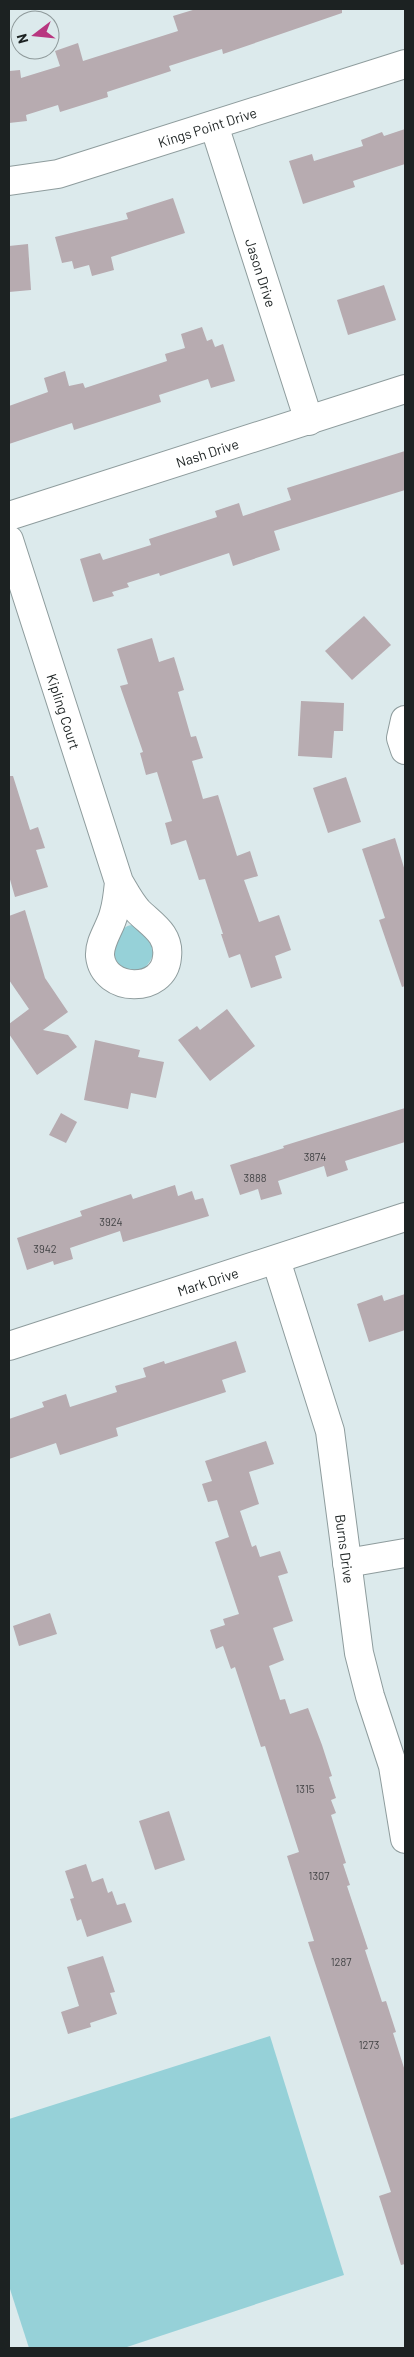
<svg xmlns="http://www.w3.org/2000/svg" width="414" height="2357" viewBox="0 0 414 2357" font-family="Barlow,sans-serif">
  <rect width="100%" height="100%" fill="#dceaec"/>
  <!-- green -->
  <g fill="#96d1d8">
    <path d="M132 925 147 935 155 947C147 990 101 972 118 938 122 930 124 926 132 925Z"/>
    <path d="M270 2036 344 2275 124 2348H29L9 2286V2119Z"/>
  </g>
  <!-- building -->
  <g fill="#b7abb0">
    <path d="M196 9H342V13L223 54 222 49 169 66 171 71 107 92 108 97 60 112 58 105 26 115 27 121 9 123V71L20 70 21 78 60 66 55 51 78 43 83 61 178 31 173 16Z"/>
    <path d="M405 129V164L353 181 355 187 303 204 289 161 312 154 314 161 363 146 361 140 382 132 384 136Z"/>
    <path d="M173 198 185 233 111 257 114 270 92 276 89 265 74 269 72 261 62 263 55 237 128 219 126 213Z"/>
    <path d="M28 244 31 290 9 292V246Z"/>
    <path d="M384 285 396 320 348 335 337 300Z"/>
    <path d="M202 327 207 341 212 339 215 347 223 344 235 381 211 388 208 379 159 395 161 402 74 430 72 423 9 444V406L48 392 44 378 65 371 69 386 83 383 85 388 167 361 165 354 185 348 181 334Z"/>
    <path d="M405 451V490L274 531 280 550 233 566 229 553 160 576 159 573 127 583 129 587 112 592 114 596 93 602 80 559 100 553 103 560 151 545 149 539 217 517 215 511 239 503 243 516 291 500 287 488Z"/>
    <path d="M364 616 391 645 352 680 325 651Z"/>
    <path d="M152 638 159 662 174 657 184 690 178 692 191 737 196 736 203 758 192 761 203 799 218 795 237 856 250 851 258 876 244 880 259 922 279 915 291 950 275 956 282 978 251 988 240 954 229 958 221 934H223L205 879 199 880 186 840 171 845 165 823 172 821 157 772 146 775 140 753 143 752 120 686 128 684 117 649Z"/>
    <path d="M301 701 344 703 343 731H334L332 758 298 756Z"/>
    <path d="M9 776H13L30 830 38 827 45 848 36 850 48 887 15 897 9 876Z"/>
    <path d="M346 777 361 822 328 833 313 788Z"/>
    <path d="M395 838 405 871V986L402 987 379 920 385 918 362 849Z"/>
    <path d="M25 910 45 978 68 1012 43 1030 68 1035 77 1047 37 1075 9 1034V1024L29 1009 9 980V916Z"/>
    <path d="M227 1009 255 1046 210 1081 178 1040 197 1026 200 1030Z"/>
    <path d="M95 1040 140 1050 138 1057 164 1062 156 1098 131 1093 128 1109 84 1100Z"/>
    <path d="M405 1108V1142L345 1161 348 1170 327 1177 324 1166 278 1181 282 1194 261 1200 258 1189 240 1195 230 1165 284 1148 283 1146Z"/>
    <path d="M61 1113 77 1122 66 1143 49 1135Z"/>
    <path d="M175 1185 178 1196 192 1191 195 1200 203 1198 209 1216 123 1242 120 1231 70 1248 73 1259 54 1265 53 1261 27 1270 17 1238 82 1216 80 1211 131 1194 133 1199Z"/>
    <path d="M405 1294V1330L369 1342 357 1304 382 1295 384 1301Z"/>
    <path d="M236 1341 246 1372 222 1380 226 1392 116 1428 118 1436 60 1455 56 1443 9 1459V1419L44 1407 42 1402 66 1394 70 1407 117 1392 115 1386 146 1377 143 1368 164 1361 165 1364Z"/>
    <path d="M266 1441 274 1464 249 1472 259 1504 240 1511 252 1547 256 1545 260 1557 280 1551 288 1573 278 1576 293 1621 273 1628 284 1660 269 1666 280 1700 285 1699 290 1714 308 1708 322 1745 332 1776 329 1777 336 1798 331 1800 336 1813 331 1815 346 1863 343 1864 350 1885 347 1886 368 1949 365 1950 382 2002 386 2001 396 2032 393 2033 405 2071V2264L401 2265 379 2196 391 2192 308 1942 314 1941 287 1856 299 1852 265 1746 261 1747 235 1667 231 1669 223 1646 216 1649 210 1630 225 1625 223 1619 239 1614 215 1542 229 1537 217 1500 208 1502 202 1484 212 1481 205 1461Z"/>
    <path d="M50 1613 57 1634 19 1646 13 1626Z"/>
    <path d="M169 1811 185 1860 155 1870 139 1821Z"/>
    <path d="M86 1864 92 1882 103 1878 108 1893 112 1891 117 1905 125 1903 132 1922 87 1937 81 1919 77 1921 70 1899 74 1898 65 1871Z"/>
    <path d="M103 1956 115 1992 110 1993 117 2014 90 2023 91 2027 68 2034 61 2012 79 2006 67 1967Z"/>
  </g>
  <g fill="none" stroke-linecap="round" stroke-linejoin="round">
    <defs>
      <g id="minor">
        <path id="s1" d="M214 125 309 421"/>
        <path id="s2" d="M9 181 58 174 405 64"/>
        <path id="s3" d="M9 516 405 389"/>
        <path id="s4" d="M9 540 119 882C125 892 130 902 138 911 152 925 170 934 167 957 164 994 104 993 100 956 99 941 111 927 114 913 117 903 118 892 119 882"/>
        <path d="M405 720 401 738 405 750"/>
        <path id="s5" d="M276 1260 330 1431 359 1653 370 1696 393 1766 405 1839"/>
        <path id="s6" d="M9 1346 405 1217"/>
        <path d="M347 1563 405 1553"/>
      </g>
    </defs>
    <!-- minor casing -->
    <use href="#minor" stroke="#8e9c9d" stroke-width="30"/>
    <!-- minor -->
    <use href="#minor" stroke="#fff" stroke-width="28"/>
  </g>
  <g text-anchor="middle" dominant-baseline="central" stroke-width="4" stroke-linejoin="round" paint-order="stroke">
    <!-- number labels -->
    <g font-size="11" fill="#434446">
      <text x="315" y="1156">3874</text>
      <text x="255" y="1177">3888</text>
      <text x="111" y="1221">3924</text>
      <text x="45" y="1248">3942</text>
      <text x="305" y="1788">1315</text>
      <text x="319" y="1875">1307</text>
      <text x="341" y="1961">1287</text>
      <text x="369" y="2044">1273</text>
    </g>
    <!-- street labels -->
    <g font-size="14" fill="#1c2222" stroke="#dceaec">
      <text stroke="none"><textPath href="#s2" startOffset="206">Kings Point Drive</textPath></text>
      <text stroke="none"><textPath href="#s1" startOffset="155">Jason Drive</textPath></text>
      <text stroke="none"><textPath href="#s3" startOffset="208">Nash Drive</textPath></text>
      <text stroke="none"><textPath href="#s4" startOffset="180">Kipling Court</textPath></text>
      <text stroke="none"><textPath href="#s6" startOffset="209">Mark Drive</textPath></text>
      <text stroke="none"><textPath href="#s5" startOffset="298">Burns Drive</textPath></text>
    </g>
  </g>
  <!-- border -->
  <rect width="414" height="2357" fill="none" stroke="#1c2222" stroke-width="20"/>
  <!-- north arrow -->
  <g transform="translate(35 35) rotate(254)"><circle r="24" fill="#dceaec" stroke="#8f9a9b"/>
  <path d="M0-4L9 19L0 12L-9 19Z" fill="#b83780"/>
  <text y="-8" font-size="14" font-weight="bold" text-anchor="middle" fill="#1c2222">N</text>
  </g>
</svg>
